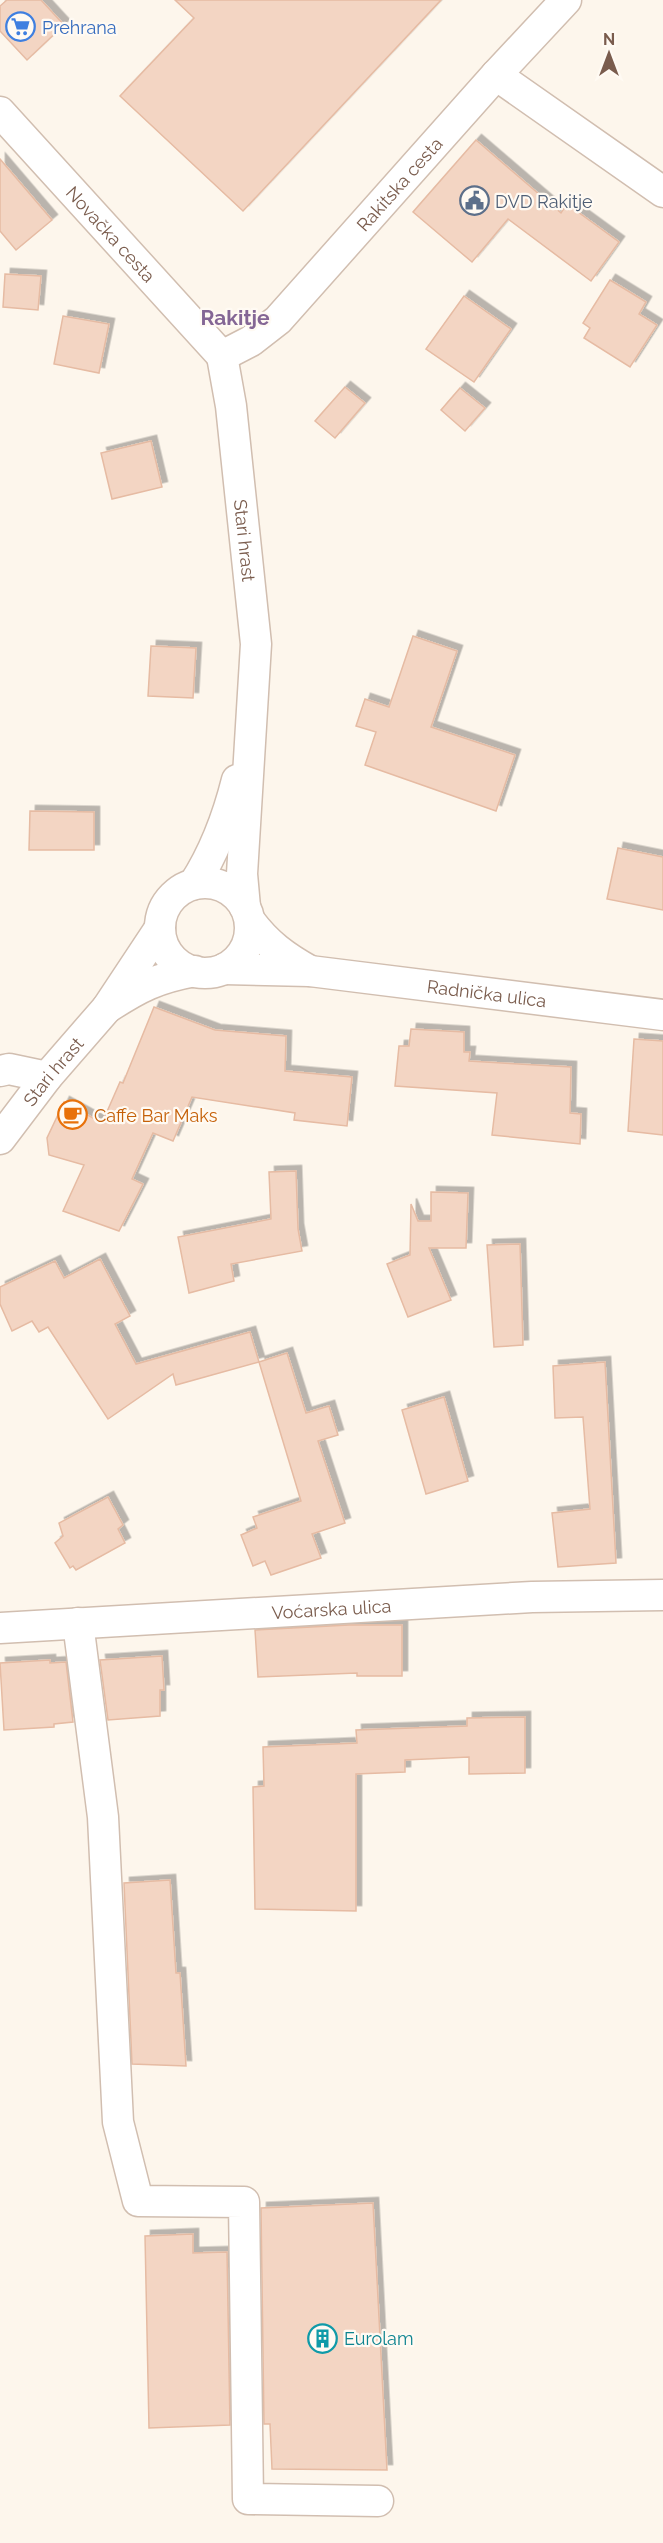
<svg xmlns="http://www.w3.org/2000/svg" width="663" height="2543" viewBox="0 0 663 2543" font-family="Raleway,sans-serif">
  <defs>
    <filter id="shadow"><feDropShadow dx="5.5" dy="-5.5" stdDeviation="0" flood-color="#0004"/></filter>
  </defs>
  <rect width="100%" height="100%" fill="#fdf6ec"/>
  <!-- building -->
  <g fill="#f3d5c3" stroke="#e6bba3" stroke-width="1.5" filter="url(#shadow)">
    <path d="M7 0H41L64 25 27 60 0 31V6Z"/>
    <path d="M175 0H441L243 211 120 96 194 18Z"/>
    <path d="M476 140 561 213 567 204 619 242 591 281 508 219 472 262 413 212Z"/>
    <path d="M0 159 52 220 16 250 0 231Z"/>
    <path d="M5 274 41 276 38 310 3 307Z"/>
    <path d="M610 280 646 302 639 314 657 325 630 367 584 338 590 328 583 323Z"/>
    <path d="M464 296 511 329 474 382 426 349Z"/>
    <path d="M63 316 109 324 99 373 54 364Z"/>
    <path d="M345 387 365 403 335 438 315 421Z"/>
    <path d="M460 388 485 408 465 431 441 410Z"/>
    <path d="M151 441 162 487 112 499 101 453Z"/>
    <path d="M413 636 457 651 431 727 515 755 496 811 365 765 376 732 356 726 365 699 389 707Z"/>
    <path d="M151 646 196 648 193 698 148 696Z"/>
    <path d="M30 811 94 812V850H29Z"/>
    <path d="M618 848 663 857V910L607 899Z"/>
    <path d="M154 1007 215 1030 286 1036 285 1071 352 1077 347 1126 294 1120 295 1113 192 1097 173 1141 153 1133 132 1179 143 1184 119 1231 63 1211 84 1165 49 1155 47 1138 64 1102 102 1123 120 1082 123 1083Z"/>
    <path d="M411 1029 464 1032V1052H470L469 1061 571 1067 570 1113 581 1114 580 1144 492 1135 497 1093 395 1086 399 1046H409Z"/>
    <path d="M634 1039 663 1041V1135L628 1131Z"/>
    <path d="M296 1171 298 1229 302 1251 231 1264 234 1281 189 1293 178 1237 271 1219 269 1172Z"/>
    <path d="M431 1192 468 1193 466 1248H429L451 1300 408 1317 387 1264 410 1255 411 1204 418 1221H431Z"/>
    <path d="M520 1244 523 1345 494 1347 487 1245Z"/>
    <path d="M100 1259 130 1316 115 1324 136 1364 250 1332 259 1362 176 1385 173 1374 108 1419 48 1327 39 1332 32 1321 12 1331 0 1304V1287L55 1261 64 1278Z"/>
    <path d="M287 1353 306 1413 329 1406 338 1435 318 1441 345 1523 312 1534 321 1558 271 1575 265 1561 253 1566 241 1535 257 1528 253 1517 301 1501 259 1362Z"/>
    <path d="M605 1362 616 1563 558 1567 552 1513 590 1509 583 1417 555 1418 553 1366Z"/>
    <path d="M444 1397 468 1481 426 1494 402 1410Z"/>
    <path d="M108 1497 123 1525 118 1529 125 1543 76 1570 73 1566 70 1568 55 1543 63 1536 59 1523Z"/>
    <path d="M349 1625H402V1676H357V1673L258 1677 255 1630Z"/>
    <path d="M162 1656 164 1690H160V1716L108 1720 100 1660Z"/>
    <path d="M50 1660V1663L66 1662 73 1722 54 1724V1727L4 1730 0 1663Z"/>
    <path d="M525 1717V1773L469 1774V1757L405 1760V1772L356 1774V1911L255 1909 253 1787 264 1786 263 1747 357 1743 356 1730 467 1726V1718Z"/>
    <path d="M170 1880 176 1973H180L186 2066 132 2064 124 1883Z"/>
    <path d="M373 2203 387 2470 272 2469 270 2424H264L261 2208Z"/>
    <path d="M193 2234V2253L227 2252 230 2425 149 2428 145 2236Z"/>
  </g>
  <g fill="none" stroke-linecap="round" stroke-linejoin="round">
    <defs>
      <g id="minor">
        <path d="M496 75 663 192"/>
        <path id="s1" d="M0 112 222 356"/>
        <path id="s2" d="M222 356 231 406 256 644 242 874 245 907"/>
        <path id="s3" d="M222 356 251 341 278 320 496 75 566 0"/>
        <circle cx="205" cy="928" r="45"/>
        <path d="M194 884C214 853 228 816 237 780"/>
        <path d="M160 928 107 1008C139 987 157 978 195 971"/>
        <path d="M224 969 310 971C285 957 267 944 250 921"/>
        <path id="s4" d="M310 971 663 1015"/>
        <path d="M0 1071 9 1069 47 1077"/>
        <path id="s5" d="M0 1139 47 1077 107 1008"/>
        <path d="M78 1623 103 1817 118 2122 138 2201 244 2202 248 2499 378 2501"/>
        <path id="s6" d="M0 1628 532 1597 663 1595"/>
      </g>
    </defs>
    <!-- minor casing -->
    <use href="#minor" stroke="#d1beb0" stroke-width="33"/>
    <!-- minor -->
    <use href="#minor" stroke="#fff" stroke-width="30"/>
  </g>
  <!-- icons -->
  <defs>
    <symbol id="supermarket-ring" viewBox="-11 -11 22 22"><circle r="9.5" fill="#fffaf3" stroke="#3f7fe0" stroke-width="1.5"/><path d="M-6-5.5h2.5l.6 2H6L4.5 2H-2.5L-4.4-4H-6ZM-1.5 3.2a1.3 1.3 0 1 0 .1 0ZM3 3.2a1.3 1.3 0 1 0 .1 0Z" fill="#3f7fe0"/></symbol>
    <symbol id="civic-ring" viewBox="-11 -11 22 22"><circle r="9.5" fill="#fffaf3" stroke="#5c6f8a" stroke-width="1.5"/><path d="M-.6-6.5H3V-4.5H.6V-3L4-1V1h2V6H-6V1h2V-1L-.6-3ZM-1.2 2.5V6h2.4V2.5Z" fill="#5c6f8a"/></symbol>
    <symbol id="cafe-ring" viewBox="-11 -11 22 22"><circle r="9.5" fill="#fffaf3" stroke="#e8710a" stroke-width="1.5"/><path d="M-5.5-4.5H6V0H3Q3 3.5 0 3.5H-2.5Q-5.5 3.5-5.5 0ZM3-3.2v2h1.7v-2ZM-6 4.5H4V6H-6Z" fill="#e8710a"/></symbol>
    <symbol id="building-ring" viewBox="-11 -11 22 22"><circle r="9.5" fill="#fffaf3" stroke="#0f9aa8" stroke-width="1.5"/><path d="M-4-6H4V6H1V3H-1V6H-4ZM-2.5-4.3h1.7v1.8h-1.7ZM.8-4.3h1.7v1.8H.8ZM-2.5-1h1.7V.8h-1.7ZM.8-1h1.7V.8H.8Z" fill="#0f9aa8"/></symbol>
  </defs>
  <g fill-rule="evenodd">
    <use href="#supermarket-ring" x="4" y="10" width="33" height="33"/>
    <use href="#civic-ring" x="458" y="184" width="33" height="33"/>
    <use href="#cafe-ring" x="56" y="1098" width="33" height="33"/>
    <use href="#building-ring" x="306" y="2322" width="33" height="33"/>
  </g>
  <g text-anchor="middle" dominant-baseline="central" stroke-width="4.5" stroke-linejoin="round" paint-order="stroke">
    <!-- shop labels -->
    <g font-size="18" fill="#366cbe" stroke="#fffaf3" text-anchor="start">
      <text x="42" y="27">Prehrana</text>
    </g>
    <!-- street labels -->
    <g font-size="18" fill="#7a5c4d" stroke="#fffaf3">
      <text stroke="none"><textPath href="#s3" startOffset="249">Rakitska cesta</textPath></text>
      <text stroke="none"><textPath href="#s1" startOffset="165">Novačka cesta</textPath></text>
      <text stroke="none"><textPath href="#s2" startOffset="186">Stari hrast</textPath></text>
      <text stroke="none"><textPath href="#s4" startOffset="178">Radnička ulica</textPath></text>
      <text stroke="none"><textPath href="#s5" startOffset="86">Stari hrast</textPath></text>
      <text stroke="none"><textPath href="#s6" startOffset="332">Voćarska ulica</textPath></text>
    </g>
    <!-- service labels -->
    <g font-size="18" fill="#4e5e75" stroke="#fffaf3" text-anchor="start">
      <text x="495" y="201">DVD Rakitje</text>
    </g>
    <!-- food labels -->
    <g font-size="18" fill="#c56008" stroke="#fffaf3" text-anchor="start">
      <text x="94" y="1115">Caffe Bar Maks</text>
    </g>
    <!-- culture labels -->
    <g font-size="18" fill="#0d838f" stroke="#fffaf3" text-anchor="start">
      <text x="344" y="2338">Eurolam</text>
    </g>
    <!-- quarter labels -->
    <g font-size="21" font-weight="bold" fill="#846695" stroke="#fffaf3">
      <text x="235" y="317">Rakitje</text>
    </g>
  </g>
  <!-- north arrow -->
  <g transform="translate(609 54)" stroke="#fffaf3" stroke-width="4.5" paint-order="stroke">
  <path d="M0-4.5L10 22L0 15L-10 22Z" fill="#7a5c4d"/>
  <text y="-9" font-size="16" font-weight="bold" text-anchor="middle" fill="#7a5c4d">N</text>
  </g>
</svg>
